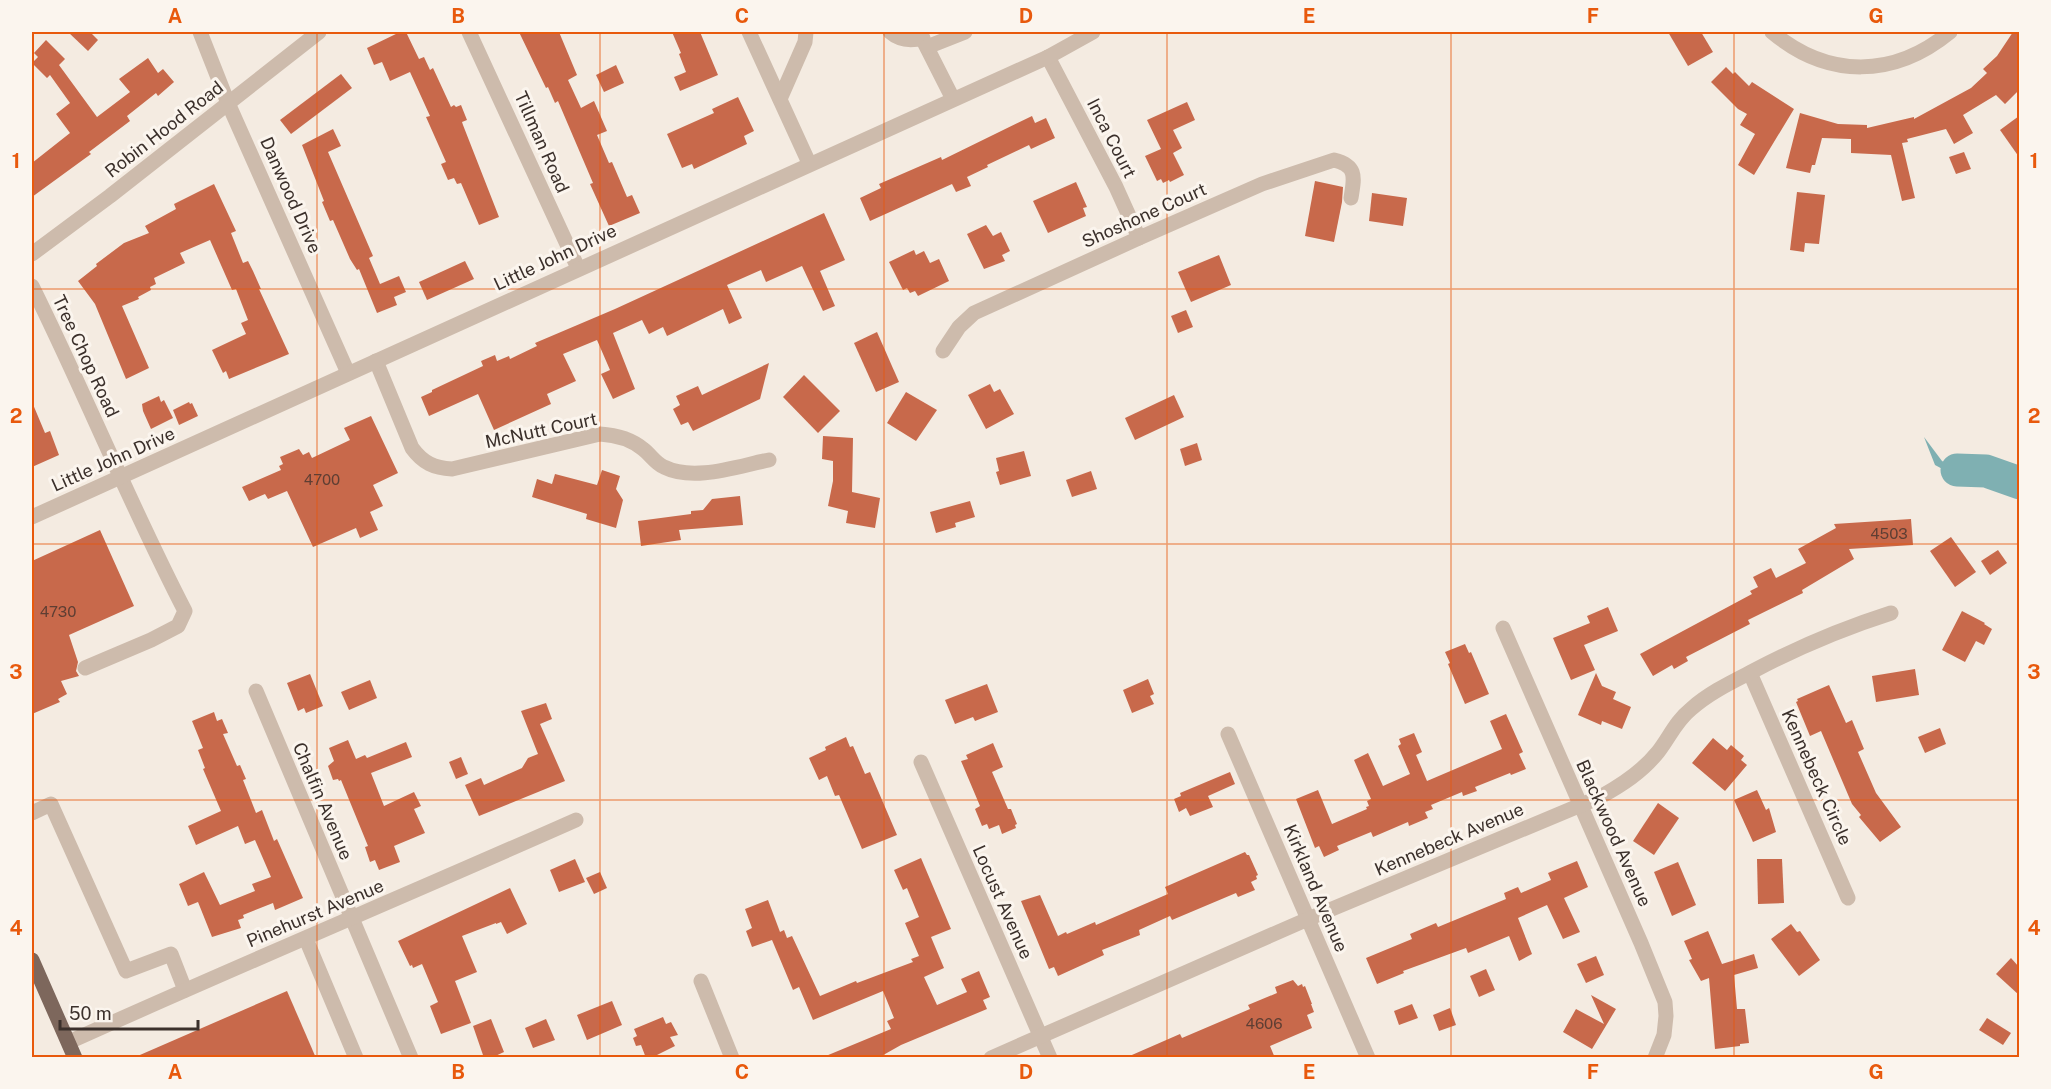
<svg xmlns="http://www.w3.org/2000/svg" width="2051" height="1089" viewBox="0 0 2051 1089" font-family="'Public Sans',sans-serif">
  <rect width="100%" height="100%" fill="#f4ebe1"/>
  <!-- water -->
  <path fill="#7fb0b2" d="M1924 437 1942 461 1949 465 2019 480V491L1948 472 1935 465Z"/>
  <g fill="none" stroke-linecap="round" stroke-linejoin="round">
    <!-- river -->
    <path stroke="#7fb0b2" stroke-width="33" d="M1957 470 1986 471 2020 483"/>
  </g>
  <!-- building -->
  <g fill="#c8694b">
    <path d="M68 32H90L98 40 88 51Z"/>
    <path d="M400 32H406L419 59 424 57 430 70 433 68 451 107 454 105 456 107 461 105 467 120 462 122 463 125 499 217 479 225 461 183 457 184 454 178 448 180 441 164 446 162 426 117 430 116 410 72 390 81 382 62 374 65 367 48Z"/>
    <path d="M519 32H559L577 75 568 80 581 108 594 101 607 131 597 135 609 163 612 162 627 197 632 195 640 213 609 226 590 184 593 183 558 101 555 103 548 87 546 88Z"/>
    <path d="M672 32H700L718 75 680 91 674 77 686 72 679 54 681 53Z"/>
    <path d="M1668 32H1701L1713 52 1688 66Z"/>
    <path d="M2013 32H2019V90L2005 104 1996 95 1963 115 1973 133 1954 144 1946 129 1907 139 1908 142 1902 143 1915 198 1902 201 1891 155 1851 153V139L1822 138 1815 165H1812L1810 173 1786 168 1800 113 1838 124 1867 125V128L1914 117V119L1971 88 1987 73 1983 69 1997 56Z"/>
    <path d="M46 40 65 59 59 65 97 117 130 92 119 79 148 58 158 73 163 69 174 82 158 96 156 93 127 116 130 121 89 152 91 154 32 197V163L70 133 56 114 70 103 50 75 47 78 32 63 38 57 34 53Z"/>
    <path d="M616 65 624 83 604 92 596 75Z"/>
    <path d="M1726 67 1733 74 1735 72 1749 86 1752 82 1794 109 1754 175 1738 165 1755 134 1740 125 1747 114 1738 109 1711 82Z"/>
    <path d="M341 74 352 88 291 134 280 120Z"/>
    <path d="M738 97 754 131 744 136 747 144 694 169 692 164 682 168 667 134 714 113 712 109Z"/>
    <path d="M1187 102 1195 120 1173 130 1182 148 1173 153 1184 175 1170 182 1169 180 1163 183 1161 179 1157 181 1145 156 1161 149 1147 120Z"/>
    <path d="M1032 116 1035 123 1046 118 1055 138 1031 149 1029 145 987 165 988 167 967 177 971 186 956 192 952 184 870 221 860 198 881 188 879 184 941 157 942 160Z"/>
    <path d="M2019 116V157L2000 130Z"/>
    <path d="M333 129 341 146 328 152 373 256 369 258 380 284 399 276 406 292 394 297 397 305 377 313 359 269 357 270 350 259 333 220 330 221 322 202 324 201 302 145Z"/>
    <path d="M1964 152 1971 169 1956 174 1949 157Z"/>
    <path d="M1315 181 1343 187 1342 202 1334 242 1305 236Z"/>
    <path d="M1076 182 1087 207 1083 208 1086 216 1048 233 1033 201Z"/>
    <path d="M214 184 236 231 231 233 243 263 248 261 253 271 261 289H259L289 354 229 379 226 371 223 373 212 350 246 334 241 323 248 320 236 289 232 290 210 240 180 253 185 263 154 278 156 284 150 287 151 290 138 297 139 299 122 306 149 368 126 379 95 304 78 281 97 266 96 264 124 243 149 233 145 226 176 209 174 204Z"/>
    <path d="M1797 192 1825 195 1819 244 1805 243 1804 252 1790 250Z"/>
    <path d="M1372 193 1407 198 1403 226 1369 221Z"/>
    <path d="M824 213 845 260 820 271 835 306 823 311 802 266 766 282 761 270 727 285 742 318 729 324 723 309 667 336 663 327 649 334 642 320 613 333 635 389 613 399 601 374 610 370 597 340 563 354 576 381 547 394 551 404 518 419 494 430 478 394 429 416 421 397 432 392V390L483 366 481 361 495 355 497 361 509 356 510 359 537 346 535 343 615 309Z"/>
    <path d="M986 225 993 236 1001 232 1010 251 1002 255 1005 261 984 269 967 234Z"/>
    <path d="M914 250 916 255 924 251 930 263 939 259 949 281 918 296 915 291 910 293 907 288 903 290 889 262Z"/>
    <path d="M1219 255 1231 285 1191 302 1178 272Z"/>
    <path d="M465 261 474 279 427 300 419 282Z"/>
    <path d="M1186 310 1193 327 1178 333 1171 316Z"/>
    <path d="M877 332 899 382 876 392 854 343Z"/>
    <path d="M769 363 760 399 693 431 688 422 681 425 673 409 680 405 676 396 698 386 702 395Z"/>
    <path d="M804 375 840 411 818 433 783 397Z"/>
    <path d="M990 384 994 392 1000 389 1014 414 986 429 968 395Z"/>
    <path d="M906 392 937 410 916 441 887 423Z"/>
    <path d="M1174 395 1184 417 1135 440 1125 418Z"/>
    <path d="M159 396 161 402 164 400 173 418 151 429 143 411 142 404Z"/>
    <path d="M32 402 45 433 50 431 59 455 32 467Z"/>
    <path d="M189 402 190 404 192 403 198 416 179 425 173 410Z"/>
    <path d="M371 416 398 473 373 485 383 506 370 512 378 530 360 538 356 528 313 547 287 491 268 499 265 494 249 501 242 487 281 470 279 466 283 464 280 457 299 449 303 455 309 452 312 458 350 440 344 428Z"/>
    <path d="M823 436 853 438 852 492 880 498 875 528 846 523 848 511 828 506 833 481V461L822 459Z"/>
    <path d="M1197 443 1202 460 1185 466 1180 449Z"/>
    <path d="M1024 451 1031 476 1000 485 996 472 999 471 996 458Z"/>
    <path d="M602 470 620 476 616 489 623 500 616 528 586 519 587 514 532 497 537 479 552 484 555 474 597 485Z"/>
    <path d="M1091 471 1097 489 1072 497 1066 480Z"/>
    <path d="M740 496 743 525 679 530 681 540 641 546 638 521 691 514V511L703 510 712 499Z"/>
    <path d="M970 501 975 517 955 523 956 527 936 533 930 512Z"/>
    <path d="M1911 519 1913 545 1849 549 1854 559 1802 590 1803 593 1748 620 1750 624 1686 657 1688 661 1674 669 1672 665 1653 676 1640 654 1752 594 1750 591 1758 587 1753 577 1771 568 1776 578 1806 563 1798 549 1836 528 1834 524Z"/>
    <path d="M100 530 134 606 69 635 78 662 76 671 79 676 61 681 67 694 58 699 60 702 32 714V561Z"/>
    <path d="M1951 537 1976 572 1955 587 1930 551Z"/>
    <path d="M1998 550 2007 563 1990 575 1981 561Z"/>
    <path d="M1608 607 1618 631 1584 645 1595 670 1571 680 1553 638 1590 623 1587 616Z"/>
    <path d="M1962 611 1985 623 1984 624 1992 629 1984 645 1976 641 1965 662 1942 650Z"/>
    <path d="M1465 644 1469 653 1471 652 1489 694 1465 704 1448 664 1450 663 1445 652Z"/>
    <path d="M1915 669 1919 695 1876 702 1872 676Z"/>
    <path d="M1596 673 1602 686 1616 692 1613 699 1631 707 1622 729 1602 721 1601 725 1578 715Z"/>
    <path d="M310 674 323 706 306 713 304 708 298 711 287 683Z"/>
    <path d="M1148 679 1154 694 1150 696 1154 704 1132 713 1123 690Z"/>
    <path d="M370 680 377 698 349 710 341 692Z"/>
    <path d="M987 684 998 712 975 721 973 717 955 724 945 700Z"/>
    <path d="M1829 685 1846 723 1852 720 1864 749 1858 752 1876 793 1901 827 1880 842 1859 817 1861 815 1852 804 1821 731 1810 736 1796 702 1798 701 1797 699Z"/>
    <path d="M546 703 552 719 540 724 565 781 479 816 465 785 481 778 484 785 522 768 528 758 538 754 521 711Z"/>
    <path d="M214 712 217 721 222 719 228 733 223 734 237 766 240 765 246 779 243 780 256 813 262 810 274 841 277 839 303 898 275 910 273 903 243 915 244 918 238 920 241 928 212 937 198 902 188 906 179 884 204 872 220 905 255 891 252 884 271 877 255 840 245 844 238 826 196 845 188 826 221 811 203 769 205 768 198 750 203 748 192 721Z"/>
    <path d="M1506 714 1523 752 1519 754 1526 769 1511 775 1510 773 1475 787 1477 791 1463 796 1462 792 1431 805 1433 809 1425 812 1428 818 1409 826 1408 822 1373 837 1371 832 1337 846 1339 850 1324 857 1319 846 1315 848 1296 799 1318 790 1332 824 1367 809 1366 807 1369 806 1367 801 1371 799 1354 760 1368 753 1383 786 1410 774 1398 746 1401 744 1399 739 1414 733 1422 752 1416 755 1427 781 1502 749 1490 721Z"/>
    <path d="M1940 728 1946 744 1925 753 1918 737Z"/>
    <path d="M846 737 850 747 853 746 865 774 870 772 897 835 862 849 839 795 835 796 827 776 819 780 809 758 826 750 825 747Z"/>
    <path d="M1713 738 1727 750 1731 745 1744 756 1741 760 1747 765 1725 791 1692 763Z"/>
    <path d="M348 740 356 759 365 755 367 758 406 742 412 757 371 773 384 806 414 792 421 806 414 809 425 833 394 846 400 862 379 870 375 860 370 862 365 847 368 846 341 780 339 781 338 779 333 780 328 766 334 761 329 748Z"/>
    <path d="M993 743 1003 767 992 772 1008 809H1011L1017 824 1015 825 1016 828 1002 834 999 825 989 829 987 824 982 826 975 809 980 806 961 761 968 759 966 755Z"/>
    <path d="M461 757 468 774 456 779 449 762Z"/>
    <path d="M1230 772 1235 784 1208 796 1213 807 1190 816 1186 808 1179 812 1174 799 1181 796 1180 793Z"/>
    <path d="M1757 790 1766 810 1769 808 1776 832 1753 842 1734 800Z"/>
    <path d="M1658 803 1679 818 1654 855 1633 841Z"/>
    <path d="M1245 852 1247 855H1249L1258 875 1256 876 1257 879 1251 882 1255 890 1238 897 1236 893 1172 920 1170 916 1139 930 1140 935 1102 950 1104 955 1058 976 1054 967 1049 969 1021 901 1040 895 1058 936 1066 932 1067 934 1095 922 1096 925 1168 894 1165 887Z"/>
    <path d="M921 858 951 929 931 937 944 968 924 977 937 1005 967 992 961 979 979 971 990 997 983 1000 987 1009 901 1045 878 1058H821L891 1029 887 1021 894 1018 883 991 813 1020 799 987 793 990 772 940 752 947 746 931 752 928 745 909 768 900 780 932 784 930 787 938 792 936 820 996 856 981 857 983 913 962 911 959 919 956 905 923 919 917 907 888 903 890 894 870Z"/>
    <path d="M575 859 585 882 559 892 550 870Z"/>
    <path d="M1757 859H1782L1784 903 1758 904Z"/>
    <path d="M1577 861 1588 887 1564 898 1580 932 1563 939 1547 905 1518 918 1532 954 1519 961 1509 936 1468 953 1466 948 1403 971 1404 973 1377 984 1366 958 1412 939 1410 934 1436 923 1438 927 1506 899 1504 893 1518 887 1521 893 1551 880 1548 873Z"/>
    <path d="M1678 862 1696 905 1672 916 1654 872Z"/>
    <path d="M600 872 607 888 594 894 586 878Z"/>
    <path d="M510 888 527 924 507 934 501 922 496 924V923L462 936 477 972 455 981 471 1023 441 1034 430 1006 438 1002 422 964 413 968 412 965 410 966 398 941Z"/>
    <path d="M1791 924 1797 932 1800 931 1820 960 1799 976 1771 939Z"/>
    <path d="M1708 931 1722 964 1754 954 1758 968 1734 975 1737 1009H1745L1749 1043 1740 1044V1046L1715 1049 1709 978 1701 981 1689 960 1692 959 1684 941Z"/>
    <path d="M1596 956 1604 975 1586 983 1577 964Z"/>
    <path d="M2011 958 2019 967V995L1996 974Z"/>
    <path d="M1486 969 1495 990 1479 997 1470 976Z"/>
    <path d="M1293 980 1298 986 1302 984 1303 987 1305 986 1312 1004H1311L1314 1012 1307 1015 1312 1028 1270 1046 1275 1058H1125L1180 1034 1182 1038 1250 1009 1248 1005 1277 993 1275 987Z"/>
    <path d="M287 991 316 1058H133Z"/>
    <path d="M1591 995 1616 1009 1592 1049 1563 1032 1576 1009 1604 1024Z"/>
    <path d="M612 1001 622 1025 587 1040 577 1015Z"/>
    <path d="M1412 1004 1418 1018 1399 1025 1394 1011Z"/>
    <path d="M1450 1008 1456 1025 1439 1031 1433 1015Z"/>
    <path d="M663 1017 666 1024 671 1022 678 1035 670 1037 675 1046 651 1058H646L641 1045 636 1046 633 1038 637 1036 634 1029Z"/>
    <path d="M1987 1018 2011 1033 2003 1045 1979 1030Z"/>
    <path d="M491 1019 504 1052 491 1058H484L473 1026Z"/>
    <path d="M546 1019 555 1040 533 1048 525 1028Z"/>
  </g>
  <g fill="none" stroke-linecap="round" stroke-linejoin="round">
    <!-- minor -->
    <g stroke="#cdbbac" stroke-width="15">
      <path d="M200 32 228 103 348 373"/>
      <path d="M469 32 578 268"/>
      <path d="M749 32 809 163"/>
      <path d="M890 32C899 40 911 41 923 38"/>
      <path d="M919 32 953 99"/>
      <path d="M1772 32C1828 79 1894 78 1950 32"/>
      <path d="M927 47 965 32"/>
      <path d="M1048 57 1116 187 1139 238"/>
      <path d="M780 99 805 42 806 32"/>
      <path d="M32 254 110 196 319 32"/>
      <path d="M32 286C85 393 130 505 185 611L178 626 151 640 85 668"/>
      <path d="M943 351 959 327 974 313 1139 238 1262 184 1334 160C1358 166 1354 178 1351 198"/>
      <path d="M376 361 412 448C423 463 434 468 452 469L600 434C616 435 631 439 643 449 651 455 655 463 664 467 694 482 738 466 769 460"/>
      <path d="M32 517 1048 57 1093 32"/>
      <path d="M1503 628 1641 943 1665 1002 1666 1016 1664 1035 1655 1058"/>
      <path d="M1750 673 1848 898"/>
      <path d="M256 691 411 1058"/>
      <path d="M1228 734 1368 1058"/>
      <path d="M921 762 1050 1058"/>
      <path d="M32 813 51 804 126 971 171 954 185 990"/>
      <path d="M306 939 356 1058"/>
      <path d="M701 981 732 1058"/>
      <path d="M69 1042C237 966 407 895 576 820"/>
      <path d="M991 1058 1308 919 1600 797C1622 785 1642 772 1658 752 1669 738 1676 721 1691 709 1710 692 1734 681 1757 669 1801 646 1844 628 1891 613"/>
    </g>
    <!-- major -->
    <path stroke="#7d675c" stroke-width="15" d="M32 960 75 1058"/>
  </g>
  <!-- grid -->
  <path fill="none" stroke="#e8590c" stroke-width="1.5" stroke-opacity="0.55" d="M317 32V1058M600 32V1058M884 32V1058M1167 32V1058M1451 32V1058M1734 32V1058M32 289H2020M32 544H2020M32 800H2020"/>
  <g text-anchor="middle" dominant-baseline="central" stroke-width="6" stroke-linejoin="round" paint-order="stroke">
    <!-- number labels -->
    <g font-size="15" fill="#5e3e33">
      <text x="322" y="479">4700</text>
      <text x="1889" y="533">4503</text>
      <text x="58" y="611">4730</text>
      <text x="1264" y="1023">4606</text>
    </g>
    <!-- street labels -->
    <g font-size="18" fill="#3b302b" stroke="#fbf5ee">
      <text transform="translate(164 129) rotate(-38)">Robin Hood Road</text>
      <text transform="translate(1112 138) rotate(63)">Inca Court</text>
      <text transform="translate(542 142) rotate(66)">Tillman Road</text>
      <text transform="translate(291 195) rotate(66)">Danwood Drive</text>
      <text transform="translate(1144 215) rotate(-24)">Shoshone Court</text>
      <text transform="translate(555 257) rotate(-25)">Little John Drive</text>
      <text transform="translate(86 356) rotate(65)">Tree Chop Road</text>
      <text transform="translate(541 430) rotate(-12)">McNutt Court</text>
      <text transform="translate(113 459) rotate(-24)">Little John Drive</text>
      <text transform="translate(1817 777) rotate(66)">Kennebeck Circle</text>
      <text transform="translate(323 801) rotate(67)">Chalfin Avenue</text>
      <text transform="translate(1614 833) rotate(66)">Blackwood Avenue</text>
      <text transform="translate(1449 839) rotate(-23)">Kennebeck Avenue</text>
      <text transform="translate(1316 888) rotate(67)">Kirkland Avenue</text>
      <text transform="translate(1003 902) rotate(66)">Locust Avenue</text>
      <text transform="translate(315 913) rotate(-23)">Pinehurst Avenue</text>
    </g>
  </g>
  <!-- border -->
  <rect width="2051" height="1089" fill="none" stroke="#fbf5ee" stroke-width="66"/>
  <!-- scale -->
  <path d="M60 1020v9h138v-9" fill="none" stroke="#3b302b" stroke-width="3"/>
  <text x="69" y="1020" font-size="18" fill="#3b302b" stroke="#fbf5ee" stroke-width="4.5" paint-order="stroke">50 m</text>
  <rect x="33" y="33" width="1985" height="1023" fill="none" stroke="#e8590c" stroke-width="2"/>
  <g font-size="20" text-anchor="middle" font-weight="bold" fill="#e8590c">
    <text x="175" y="23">A</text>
    <text x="458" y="23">B</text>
    <text x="742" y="23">C</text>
    <text x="1026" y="23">D</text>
    <text x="1309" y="23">E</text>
    <text x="1593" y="23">F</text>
    <text x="1876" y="23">G</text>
    <text x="16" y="168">1</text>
    <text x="2034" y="168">1</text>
    <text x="16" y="423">2</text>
    <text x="2034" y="423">2</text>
    <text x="16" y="679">3</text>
    <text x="2034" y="679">3</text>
    <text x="16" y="935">4</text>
    <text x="2034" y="935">4</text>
    <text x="175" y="1079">A</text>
    <text x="458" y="1079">B</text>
    <text x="742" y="1079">C</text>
    <text x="1026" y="1079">D</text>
    <text x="1309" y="1079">E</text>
    <text x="1593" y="1079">F</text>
    <text x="1876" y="1079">G</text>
  </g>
</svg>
